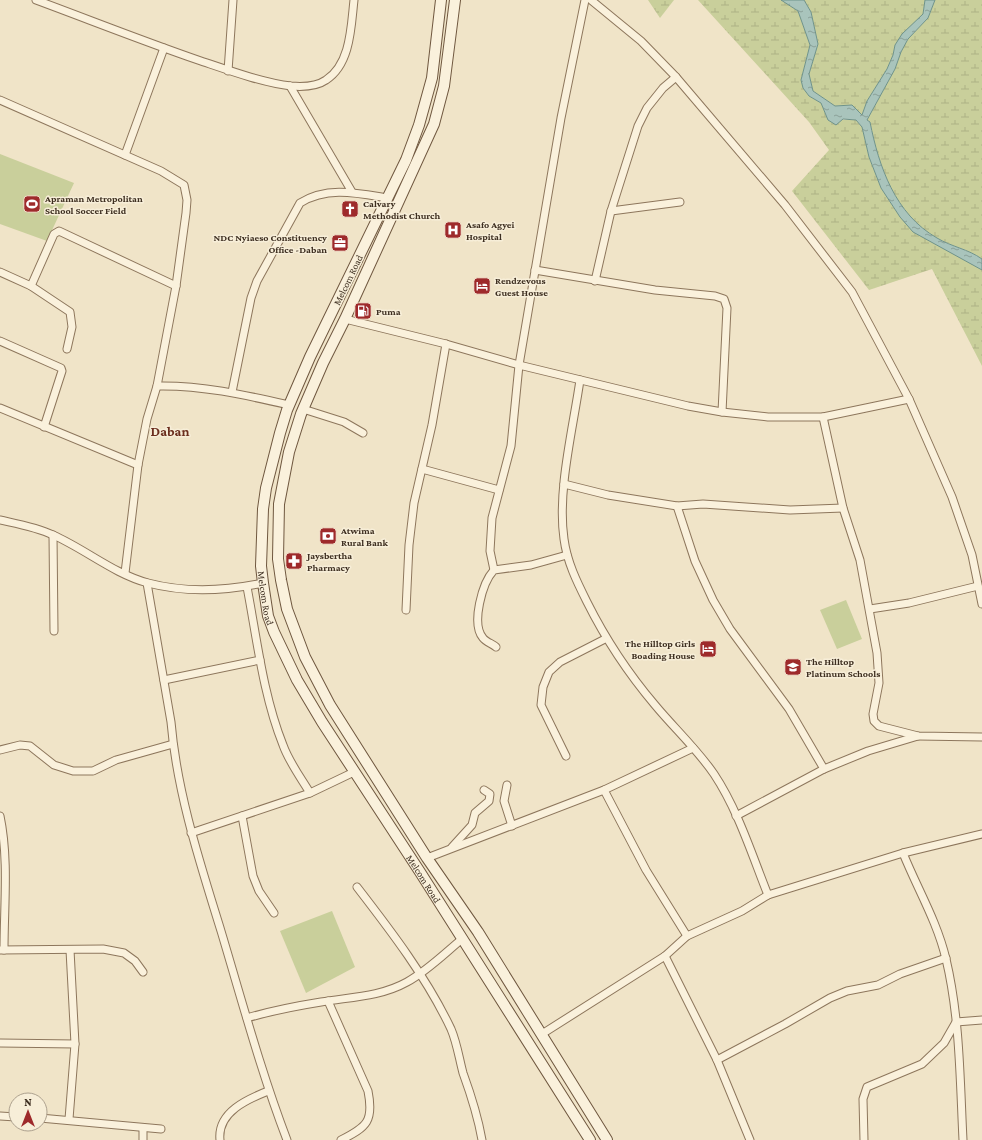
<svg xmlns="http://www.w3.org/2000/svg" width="982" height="1140" viewBox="0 0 982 1140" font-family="'Crimson Pro',serif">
  <defs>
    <pattern id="wetland-marsh" width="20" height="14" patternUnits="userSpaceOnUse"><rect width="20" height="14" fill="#c9cf9b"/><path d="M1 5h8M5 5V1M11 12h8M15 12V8" fill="none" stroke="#aeb285"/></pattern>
    <pattern id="water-ripples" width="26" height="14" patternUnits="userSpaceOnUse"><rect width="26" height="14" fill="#a9c4bc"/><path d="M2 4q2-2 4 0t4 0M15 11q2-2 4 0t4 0" fill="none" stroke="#8ba098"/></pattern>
  </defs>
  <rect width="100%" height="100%" fill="#f0e4c8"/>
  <!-- green -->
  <g fill="#c9cf9b">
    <path d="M0 154 74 183 47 241 0 224Z"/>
    <path d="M846 600 862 639 837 649 820 610Z"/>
    <path d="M332 911 355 967 306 993 280 931Z"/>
  </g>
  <!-- wetland -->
  <g fill="url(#wetland-marsh)">
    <path d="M648 0H674L660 18Z"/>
    <path d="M698 0H781L798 11 810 45 801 80 803 88 809 96 821 103 828 120H856L862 127 869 157 881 188 900 217 982 270V366L932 269 869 290 792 191 829 150 809 122Z"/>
    <path d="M804 0H925L923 14 895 45 893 55 887 69 867 101 862 115 852 105 835 106 813 91 809 74 818 44 811 12Z"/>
    <path d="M935 0H982V259C968 249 952 247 937 238 895 215 879 167 870 122L867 120 895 69 901 52 908 39 928 18Z"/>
  </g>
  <!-- water -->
  <path fill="url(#water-ripples)" stroke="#6f938a" d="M781 0H804L811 12 818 44 809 74 813 91 835 106 852 105 862 115 867 101 887 69 893 55 895 45 902 34 923 14 925 0H935L928 18 908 39 901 52 895 69 867 120 870 122C879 167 895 214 937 238 952 247 968 249 982 259V270L913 232 900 217 881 188 869 157 862 127 856 120 843 119 836 125 828 120 821 103 809 96 803 88 801 80 810 45 798 11Z"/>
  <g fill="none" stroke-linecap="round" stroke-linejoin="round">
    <defs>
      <g id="street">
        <path d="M36 0C90 20 143 41 198 60 225 69 263 83 291 86 303 87 316 87 326 80 351 64 351 26 354 0"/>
        <path d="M591 0 641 41 676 77 785 205 852 292 909 399 952 497 972 555 982 604"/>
        <path d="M228 71 233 0"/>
        <path d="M290 86 352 192"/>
        <path d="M0 100 161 171 184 185 187 200 186 213 176 286 157 386 147 419 138 465 125 573"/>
        <path d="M125 155 164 48"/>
        <path d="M611 211 680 202"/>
        <path d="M535 270 655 290 715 296 724 299 727 308 722 412"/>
        <path d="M0 272 31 286 70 312 72 327 67 349"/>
        <path d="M595 281 611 211 638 126 647 108 663 88 676 77"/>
        <path d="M31 286 54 234 59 231 176 286"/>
        <path d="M345 319 446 344 519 365 688 406 722 412 768 417H823L909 399"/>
        <path d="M0 341 61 368 62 371 44 427"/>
        <path d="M580 380C573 429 557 491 564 539 567 562 577 582 587 602 606 640 627 672 655 705 674 728 697 749 714 774 738 810 752 855 768 895"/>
        <path d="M157 386C202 385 245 395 289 405"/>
        <path d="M232 392 251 298 257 281 300 203C327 186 357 193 387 198"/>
        <path d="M0 408 138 465"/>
        <path d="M303 409 344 422 363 433"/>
        <path d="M823 417 843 508 860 560 877 653 879 683 873 714 874 721 879 726 918 736 982 737"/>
        <path d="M422 469 499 490"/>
        <path d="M564 484 608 495 677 506 703 504 790 510 843 508"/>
        <path d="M677 506 695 561 713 600 730 629 789 709 824 769"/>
        <path d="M0 520C18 524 36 527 53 535 85 549 114 574 148 583 186 593 225 591 263 583"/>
        <path d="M53 535 54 631"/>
        <path d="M494 570 490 551 492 518 511 446 519 365 561 118 585 0"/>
        <path d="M147 583 171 722C177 793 200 863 221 931 242 1001 261 1072 287 1140"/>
        <path d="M247 587C257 639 263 695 283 745 289 762 301 778 310 793"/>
        <path d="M870 609 909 603 978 586"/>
        <path d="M406 610 409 545 414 503 432 425 446 344"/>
        <path d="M496 647C493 644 486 642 483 638 471 624 482 583 494 570L531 565 567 555"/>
        <path d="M164 680 260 660"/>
        <path d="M0 750 20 745 30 746 54 765 73 771H93L116 760 173 744"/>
        <path d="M566 756 541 705 543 687 549 672 560 662 605 639"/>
        <path d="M507 785 504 801 512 826"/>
        <path d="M604 790 646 870 687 936"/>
        <path d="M0 816C9 859 4 906 4 950"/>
        <path d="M242 816 253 876 259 891 274 913"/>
        <path d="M736 816 824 769 868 751 918 736"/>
        <path d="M191 833 310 793 354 772"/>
        <path d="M452 847 472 825 475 813 489 801 490 794 484 790"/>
        <path d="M903 853C917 888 937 921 946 959 960 1018 960 1080 963 1140"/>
        <path d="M427 858 604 790 693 748"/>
        <path d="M357 887C391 931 427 978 451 1029 457 1043 459 1058 463 1073 471 1095 478 1117 482 1140"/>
        <path d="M0 950 103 949 124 953 135 961 143 972"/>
        <path d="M665 956 717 1060 750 1140"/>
        <path d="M328 1001 368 1091C374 1121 367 1127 341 1140"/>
        <path d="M247 1018C271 1011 296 1006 321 1002 350 997 380 997 407 982 427 971 444 954 462 939"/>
        <path d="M542 1034 665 956 687 936 742 911 768 895 903 853 982 834"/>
        <path d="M0 1043 75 1044"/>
        <path d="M717 1060 785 1024 830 998 847 991 878 985 900 974 946 958"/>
        <path d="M0 1116 16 1117"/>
        <path d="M40 1118 161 1129"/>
        <path d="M69 1119 75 1044 70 950"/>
        <path d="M143 1128V1140"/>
        <path d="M220 1140C217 1112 248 1099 268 1091"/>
        <path d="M864 1140 863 1099 867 1087 922 1064 944 1043 956 1022 982 1020"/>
      </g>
      <g id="secondary">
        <path id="s1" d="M441 0 432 78 419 125 406 160 310 357 287 410 280 433 266 488 263 509 261 566 263 583 268 616 274 632 297 680 322 722 420 872 590 1140"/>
        <path d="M455 0 444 86 434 124 345 319 323 363 301 414 289 452 279 504 278 559 281 580 287 609 305 657 330 705 427 858 478 932 607 1140"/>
      </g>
    </defs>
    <!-- street casing -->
    <use href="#street" stroke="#8d765c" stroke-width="9"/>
    <!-- secondary casing -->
    <use href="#secondary" stroke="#6f573f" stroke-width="12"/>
    <!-- street -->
    <use href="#street" stroke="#faf1dc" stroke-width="7"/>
    <!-- secondary -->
    <use href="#secondary" stroke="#faf1dc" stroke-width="10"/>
  </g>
  <!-- icons -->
  <defs>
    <symbol id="stadium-square" viewBox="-11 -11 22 22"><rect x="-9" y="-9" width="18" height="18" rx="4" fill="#9e2a2b" stroke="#f7eed8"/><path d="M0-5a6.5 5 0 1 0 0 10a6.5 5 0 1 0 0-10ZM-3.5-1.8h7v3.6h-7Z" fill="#fff"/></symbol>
    <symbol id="church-square" viewBox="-11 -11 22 22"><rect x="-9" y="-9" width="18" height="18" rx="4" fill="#9e2a2b" stroke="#f7eed8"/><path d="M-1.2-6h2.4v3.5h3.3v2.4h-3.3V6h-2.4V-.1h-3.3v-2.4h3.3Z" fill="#fff"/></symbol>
    <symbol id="hospital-square" viewBox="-11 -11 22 22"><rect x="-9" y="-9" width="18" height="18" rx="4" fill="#9e2a2b" stroke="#f7eed8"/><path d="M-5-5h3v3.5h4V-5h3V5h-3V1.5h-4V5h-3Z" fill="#fff"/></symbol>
    <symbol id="office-square" viewBox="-11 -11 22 22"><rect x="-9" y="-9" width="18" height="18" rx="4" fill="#9e2a2b" stroke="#f7eed8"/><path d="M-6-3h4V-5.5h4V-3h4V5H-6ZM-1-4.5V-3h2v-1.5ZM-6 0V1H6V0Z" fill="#fff"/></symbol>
    <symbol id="hotel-square" viewBox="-11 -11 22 22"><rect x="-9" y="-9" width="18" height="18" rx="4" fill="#9e2a2b" stroke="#f7eed8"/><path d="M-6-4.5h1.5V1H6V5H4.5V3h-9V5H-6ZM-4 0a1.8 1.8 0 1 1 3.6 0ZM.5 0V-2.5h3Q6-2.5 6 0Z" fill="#fff"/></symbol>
    <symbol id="fuel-square" viewBox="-11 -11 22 22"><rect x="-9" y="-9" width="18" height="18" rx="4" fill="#9e2a2b" stroke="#f7eed8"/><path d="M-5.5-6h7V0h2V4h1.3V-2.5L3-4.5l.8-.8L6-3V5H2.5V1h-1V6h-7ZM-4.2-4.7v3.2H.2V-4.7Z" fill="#fff"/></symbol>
    <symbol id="bank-square" viewBox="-11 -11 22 22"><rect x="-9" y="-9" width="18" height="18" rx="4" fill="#9e2a2b" stroke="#f7eed8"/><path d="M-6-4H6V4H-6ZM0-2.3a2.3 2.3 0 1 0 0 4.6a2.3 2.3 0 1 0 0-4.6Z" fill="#fff"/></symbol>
    <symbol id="pharmacy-square" viewBox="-11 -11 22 22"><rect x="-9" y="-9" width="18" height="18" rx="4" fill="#9e2a2b" stroke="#f7eed8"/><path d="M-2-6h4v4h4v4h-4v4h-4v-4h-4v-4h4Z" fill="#fff"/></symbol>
    <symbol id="school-square" viewBox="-11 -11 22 22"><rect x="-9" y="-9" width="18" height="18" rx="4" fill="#9e2a2b" stroke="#f7eed8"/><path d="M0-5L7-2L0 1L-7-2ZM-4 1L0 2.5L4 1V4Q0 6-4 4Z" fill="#fff"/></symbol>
  </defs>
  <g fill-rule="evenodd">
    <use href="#stadium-square" x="22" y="194" width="20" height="20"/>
    <use href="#church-square" x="340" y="199" width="20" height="20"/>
    <use href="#hospital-square" x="443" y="220" width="20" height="20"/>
    <use href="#office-square" x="330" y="233" width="20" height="20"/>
    <use href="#hotel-square" x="472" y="276" width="20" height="20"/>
    <use href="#fuel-square" x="353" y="301" width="20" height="20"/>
    <use href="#bank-square" x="318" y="526" width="20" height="20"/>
    <use href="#pharmacy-square" x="284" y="551" width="20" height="20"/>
    <use href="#hotel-square" x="698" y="639" width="20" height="20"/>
    <use href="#school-square" x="783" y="657" width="20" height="20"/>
  </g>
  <g text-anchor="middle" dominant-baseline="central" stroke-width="3" stroke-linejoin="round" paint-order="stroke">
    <!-- poi labels -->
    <g font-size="10" font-weight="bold" fill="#3d2e20" stroke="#f7eed8" text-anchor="start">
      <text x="45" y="198">Apraman Metropolitan<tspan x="45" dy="12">School Soccer Field</tspan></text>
      <text x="363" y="203">Calvary<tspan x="363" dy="12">Methodist Church</tspan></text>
      <text x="466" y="224">Asafo Agyei<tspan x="466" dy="12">Hospital</tspan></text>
      <text x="327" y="237" text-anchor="end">NDC Nyiaeso Constituency<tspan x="327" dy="12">Office -Daban</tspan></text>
      <text x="495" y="280">Rendzevous<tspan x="495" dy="12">Guest House</tspan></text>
      <text x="376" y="311">Puma</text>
      <text x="341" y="530">Atwima<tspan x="341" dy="12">Rural Bank</tspan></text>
      <text x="307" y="555">Jaysbertha<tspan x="307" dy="12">Pharmacy</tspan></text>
      <text x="695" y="643" text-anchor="end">The Hilltop Girls<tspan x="695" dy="12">Boading House</tspan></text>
      <text x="806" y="661">The Hilltop<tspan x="806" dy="12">Platinum Schools</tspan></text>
    </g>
    <!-- street labels -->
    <g font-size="10" fill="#3d2e20" stroke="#f7eed8">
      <text transform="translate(348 280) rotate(-64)">Melcom Road</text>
      <text stroke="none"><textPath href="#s1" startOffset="633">Melcom Road</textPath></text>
      <text stroke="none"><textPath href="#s1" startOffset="957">Melcom Road</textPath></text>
    </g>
    <!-- district labels -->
    <g font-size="14" font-weight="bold" fill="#6b2e1e" stroke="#f7eed8">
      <text x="170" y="431">Daban</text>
    </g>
  </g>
  <!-- north arrow -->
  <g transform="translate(28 1112)"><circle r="19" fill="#f7eed8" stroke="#ada18e"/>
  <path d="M0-3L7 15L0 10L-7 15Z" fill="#9e2a2b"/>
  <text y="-6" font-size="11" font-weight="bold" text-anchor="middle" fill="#3d2e20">N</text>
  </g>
</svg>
